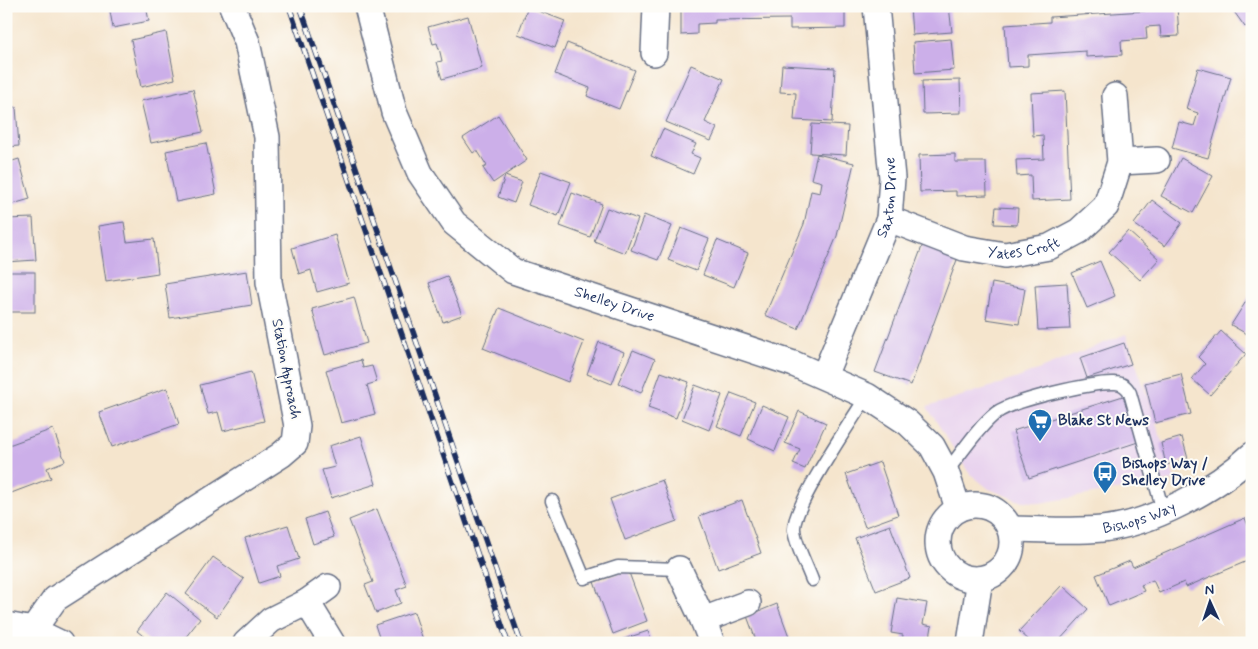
<svg xmlns="http://www.w3.org/2000/svg" width="1258" height="649" viewBox="0 0 1258 649" font-family="Mynerve,sans-serif">
  <rect width="100%" height="100%" fill="#fdfcf7"/>
  <filter id="ink" filterUnits="userSpaceOnUse"><feTurbulence type="fractalNoise" baseFrequency=".02" numOctaves="2"/><feDisplacementMap in="SourceGraphic" scale="10" xChannelSelector="R" yChannelSelector="G"/><feConvolveMatrix kernelMatrix="1 2 1 2 8 2 1 2 1" color-interpolation-filters="sRGB"/></filter>
  <filter id="wash" filterUnits="userSpaceOnUse"><feTurbulence type="fractalNoise" baseFrequency=".0096" numOctaves="4" result="noise"/><feDisplacementMap in="SourceGraphic" scale="20" xChannelSelector="R" yChannelSelector="G"/><feGaussianBlur stdDeviation="1.12" result="paint"/><feColorMatrix in="noise" values="0 0 0 0 0 0 0 0 0 0 0 0 0 0 0 0 0 1.4 0 .05"/><feComposite in="paint" operator="in"/></filter>
  <g filter="url(#wash)">
    <rect width="100%" height="100%" fill="#f5e5cd"/>
    <!-- built -->
    <path fill="#e8d2ee" d="M1126 334 1175 480 1040 503 1017 500 989 489 969 473 927 407 1018 378Z"/>
    <g id="blocks">
      <!-- building -->
      <g fill="#ccafe9">
        <path d="M109 6H146L149 21 113 28Z"/>
        <path d="M681 6H845V28L790 29V19L715 20V23L697 24V34L681 35Z"/>
        <path d="M910 6H949L952 32 912 35Z"/>
        <path d="M1144 6H1177L1179 36 1161 37 1160 26 1146 27 1147 39 1121 41 1122 55 1086 57V51L1028 55V66L1008 67 1005 25 1050 22V17L1145 11Z"/>
        <path d="M1230 6H1252V22L1245 27Z"/>
        <path d="M528 7 565 21 555 48 518 34Z"/>
        <path d="M468 16 482 68 442 79 437 62 442 61 440 52 437 43 433 44 428 27Z"/>
        <path d="M166 32 175 79 141 87 131 40Z"/>
        <path d="M951 39 954 70 915 73 913 42Z"/>
        <path d="M567 43 635 70 619 109 587 96 590 88 555 74Z"/>
        <path d="M691 65 724 79 705 122 717 128 711 141 666 122Z"/>
        <path d="M782 65 835 68 832 122 794 120 796 93 780 92Z"/>
        <path d="M1198 68 1231 77 1208 158 1172 148 1179 122 1194 126 1198 113 1186 109Z"/>
        <path d="M960 80 961 113 923 114 922 81Z"/>
        <path d="M193 89 203 132 151 143 141 101Z"/>
        <path d="M1065 91 1070 199 1032 201 1031 175 1017 176 1016 160 1044 159 1043 135 1033 136 1031 93Z"/>
        <path d="M16 107 19 146 6 147V108Z"/>
        <path d="M498 115 527 160 493 183 483 168 487 166 477 150 473 153 463 138Z"/>
        <path d="M812 124 848 126 846 155 810 153Z"/>
        <path d="M663 129 696 144 691 154 700 158 693 174 651 156Z"/>
        <path d="M206 143 216 194 176 202 166 151Z"/>
        <path d="M817 154 854 163 837 236 798 329 765 315 804 224 811 191 820 193 822 182 811 179Z"/>
        <path d="M955 154V162H986L987 195 956 196V191L920 192 919 155Z"/>
        <path d="M1181 158 1213 176 1193 213 1161 196Z"/>
        <path d="M19 159 30 199 6 206V163Z"/>
        <path d="M541 171 571 182 558 216 528 205Z"/>
        <path d="M505 176 522 182 514 203 498 197Z"/>
        <path d="M572 193 602 204 590 237 560 226Z"/>
        <path d="M1152 200 1182 223 1165 246 1134 224Z"/>
        <path d="M996 207 1018 208 1017 225 994 224Z"/>
        <path d="M607 208 638 219 625 253 594 241Z"/>
        <path d="M644 215 672 226 658 260 631 250Z"/>
        <path d="M33 218 36 260 6 262V219Z"/>
        <path d="M124 222 127 242 154 239 158 273 106 281 98 226Z"/>
        <path d="M681 228 709 239 696 271 668 260Z"/>
        <path d="M1128 231 1159 259 1140 280 1109 252Z"/>
        <path d="M335 235 349 283 317 292 311 270 299 274 292 248Z"/>
        <path d="M717 240 748 253 734 287 703 275Z"/>
        <path d="M923 244 958 257 911 385 875 372Z"/>
        <path d="M1100 261 1115 296 1087 308 1072 273Z"/>
        <path d="M247 271 252 305 170 318 165 284Z"/>
        <rect x="6" y="272" width="29" height="40"/>
        <path d="M447 276 462 315 443 322 429 283Z"/>
        <path d="M992 283 1025 289 1019 324 986 319Z"/>
        <path d="M1067 283 1070 329 1038 330 1035 285Z"/>
        <path d="M1252 292V337L1231 325Z"/>
        <path d="M354 297 367 343 325 355 312 309Z"/>
        <path d="M499 308 584 342 568 382 483 348Z"/>
        <path d="M1221 331 1246 354 1210 395 1192 379 1205 364 1198 357Z"/>
        <path d="M599 342 624 352 612 384 587 374Z"/>
        <path d="M1124 343 1131 364 1087 378 1080 358Z"/>
        <path d="M633 350 655 359 641 393 618 383Z"/>
        <path d="M361 360 363 368 372 366 377 382 367 385 375 414 341 423 326 370Z"/>
        <path d="M251 372 264 421 223 431 218 412 208 414 200 385Z"/>
        <path d="M661 372 689 382 676 418 648 408Z"/>
        <path d="M1181 374 1191 414 1155 423 1145 383Z"/>
        <path d="M695 385 722 395 709 430 682 419Z"/>
        <path d="M167 388 179 424 112 447 99 412Z"/>
        <path d="M731 393 755 402 741 436 717 426Z"/>
        <path d="M1123 396 1138 442 1029 478 1013 431Z"/>
        <path d="M762 405 789 417 775 451 748 439Z"/>
        <path d="M799 411 826 423 805 469 793 464 800 449 785 443Z"/>
        <path d="M53 429 65 461 47 468 51 478 6 495V446Z"/>
        <path d="M361 436 376 484 331 498 322 470 335 467 329 446Z"/>
        <path d="M1182 437 1188 459 1166 465 1161 443Z"/>
        <path d="M880 462 898 515 865 527 846 474Z"/>
        <path d="M662 480 677 521 625 540 610 499Z"/>
        <path d="M742 500 761 553 718 569 699 516Z"/>
        <path d="M377 509 407 586 396 590 401 603 376 613 365 585 373 582 349 520Z"/>
        <path d="M325 512 334 537 313 544 305 519Z"/>
        <path d="M1245 518 1249 528 1252 527V559L1186 587 1184 582 1159 593 1153 580 1141 585 1144 591 1109 606 1096 575 1130 561 1133 567Z"/>
        <path d="M288 525 299 559 277 566 280 576 259 583 245 538Z"/>
        <path d="M890 525 910 578 876 591 855 538Z"/>
        <path d="M213 557 244 579 217 617 186 594Z"/>
        <path d="M628 570 647 621 613 634 594 582Z"/>
        <path d="M1062 585 1088 609 1057 643H1032L1019 631Z"/>
        <path d="M167 592 200 619 181 643H152L137 631Z"/>
        <path d="M897 598 927 603 923 624 932 626 929 643H902L903 635 891 633Z"/>
        <path d="M777 604 790 639 782 643H757L747 616Z"/>
        <path d="M414 612 424 643H381L375 625Z"/>
        <path d="M648 631 652 643H615V642Z"/>
      </g>
    </g>
  </g>
  <g filter="url(#ink)">
    <use href="#blocks" fill-opacity="0" stroke="#676f85" stroke-width="1"/>
    <g fill="none" stroke-linecap="round" stroke-linejoin="round">
      <defs>
        <g id="service">
          <path d="M946 472C962 453 977 428 996 413 1013 400 1093 382 1115 383 1123 383 1127 387 1130 393L1163 511"/>
          <path d="M552 501 584 578 618 567 679 569"/>
          <path d="M812 580C806 564 796 546 794 530 792 507 852 420 867 396"/>
        </g>
        <g id="minor">
          <path id="s1" d="M367 6 394 112 420 173 454 223 513 271 794 364 867 396 908 423 932 446 946 472 958 508"/>
          <path d="M654 53 656 6"/>
          <path d="M1120 162 1157 160"/>
          <path id="s2" d="M889 219 964 248 1005 255 1049 247 1079 231 1106 206 1120 162 1115 96"/>
          <path id="s3" d="M824 376 889 219 892 178 876 6"/>
          <circle cx="975" cy="542" r="37"/>
          <path id="s4" d="M1010 529C1040 529 1072 532 1102 529 1152 524 1216 489 1252 455"/>
          <path d="M679 569 703 620 748 603"/>
          <path d="M307 602 328 587"/>
          <path d="M703 620 712 643"/>
          <path d="M6 625 33 630 60 643"/>
          <path d="M33 630 55 599 281 455 295 443 297 426 269 282 267 137 247 42 232 6"/>
          <path d="M246 643 271 620 307 602 332 643"/>
          <path d="M970 643 980 579"/>
        </g>
      </defs>
      <!-- service casing -->
      <use href="#service" stroke="#676f85" stroke-width="15"/>
      <!-- minor casing -->
      <use href="#minor" stroke="#676f85" stroke-width="28"/>
      <!-- service -->
      <use href="#service" stroke="#fff" stroke-width="12"/>
      <!-- minor -->
      <use href="#minor" stroke="#fff" stroke-width="25"/>
      <defs>
        <g id="rail">
          <path d="M289 6 508 643"/>
          <path d="M300 6 521 643"/>
        </g>
      </defs>
      <!-- rail casing -->
      <use href="#rail" stroke="#1b2f5e" stroke-width="5.5"/>
      <!-- rail -->
      <use href="#rail" stroke="#fdfcf7" stroke-width="4" stroke-dasharray="11" stroke-linecap="butt"/>
    </g>
  </g>
  <!-- icons -->
  <defs>
    <symbol id="supermarket-pin" viewBox="-11 -11 22 30"><path d="M0 17L-7.5 6A9.5 9.5 0 1 1 7.5 6Z" fill="#1f6fb2" stroke="#fdfcf7"/><path d="M-6-5.5h2.5l.6 2H6L4.5 2H-2.5L-4.4-4H-6ZM-1.5 3.2a1.3 1.3 0 1 0 .1 0ZM3 3.2a1.3 1.3 0 1 0 .1 0Z" fill="#fff"/></symbol>
    <symbol id="bus-pin" viewBox="-11 -11 22 30"><path d="M0 17L-7.5 6A9.5 9.5 0 1 1 7.5 6Z" fill="#1f6fb2" stroke="#fdfcf7"/><path d="M-5-6H5V4H4V6H2V4H-2V6H-4V4H-5ZM-3.5-4V0h7V-4ZM-3.5 1.2v1.5H-2V1.2ZM2 1.2v1.5H3.5V1.2Z" fill="#fff"/></symbol>
  </defs>
  <g fill-rule="evenodd">
    <use href="#supermarket-pin" x="1026" y="407" width="28" height="38"/>
    <use href="#bus-pin" x="1091" y="459" width="28" height="38"/>
  </g>
  <g text-anchor="middle" dominant-baseline="central" stroke-width="4" stroke-linejoin="round" paint-order="stroke">
    <!-- street labels -->
    <g font-size="15" fill="#1b2f5e" stroke="#fdfcf7">
      <text stroke="none"><textPath href="#s3" startOffset="191">Saxton Drive</textPath></text>
      <text stroke="none"><textPath href="#s2" startOffset="141">Yates Croft</textPath></text>
      <text stroke="none"><textPath href="#s1" startOffset="419">Shelley Drive</textPath></text>
      <text transform="translate(286 369) rotate(79)">Station Approach</text>
      <text stroke="none"><textPath href="#s4" startOffset="131">Bishops Way</textPath></text>
    </g>
    <!-- poi labels -->
    <g font-size="15" font-weight="bold" fill="#1b2f5e" stroke="#fdfcf7" text-anchor="start">
      <text x="1058" y="421">Blake St News</text>
      <text x="1122" y="464">Bishops Way /<tspan x="1122" dy="17">Shelley Drive</tspan></text>
    </g>
  </g>
  <!-- margin -->
  <rect width="1258" height="649" fill="none" stroke="#fdfcf7" stroke-width="25"/>
  <!-- north arrow -->
  <g transform="translate(1210 602) rotate(357)" stroke="#fdfcf7" stroke-width="4" paint-order="stroke">
  <path d="M0-4L9 19L0 12L-9 19Z" fill="#1b2f5e"/>
  <text y="-8" font-size="14" font-weight="bold" text-anchor="middle" fill="#1b2f5e">N</text>
  </g>
</svg>
